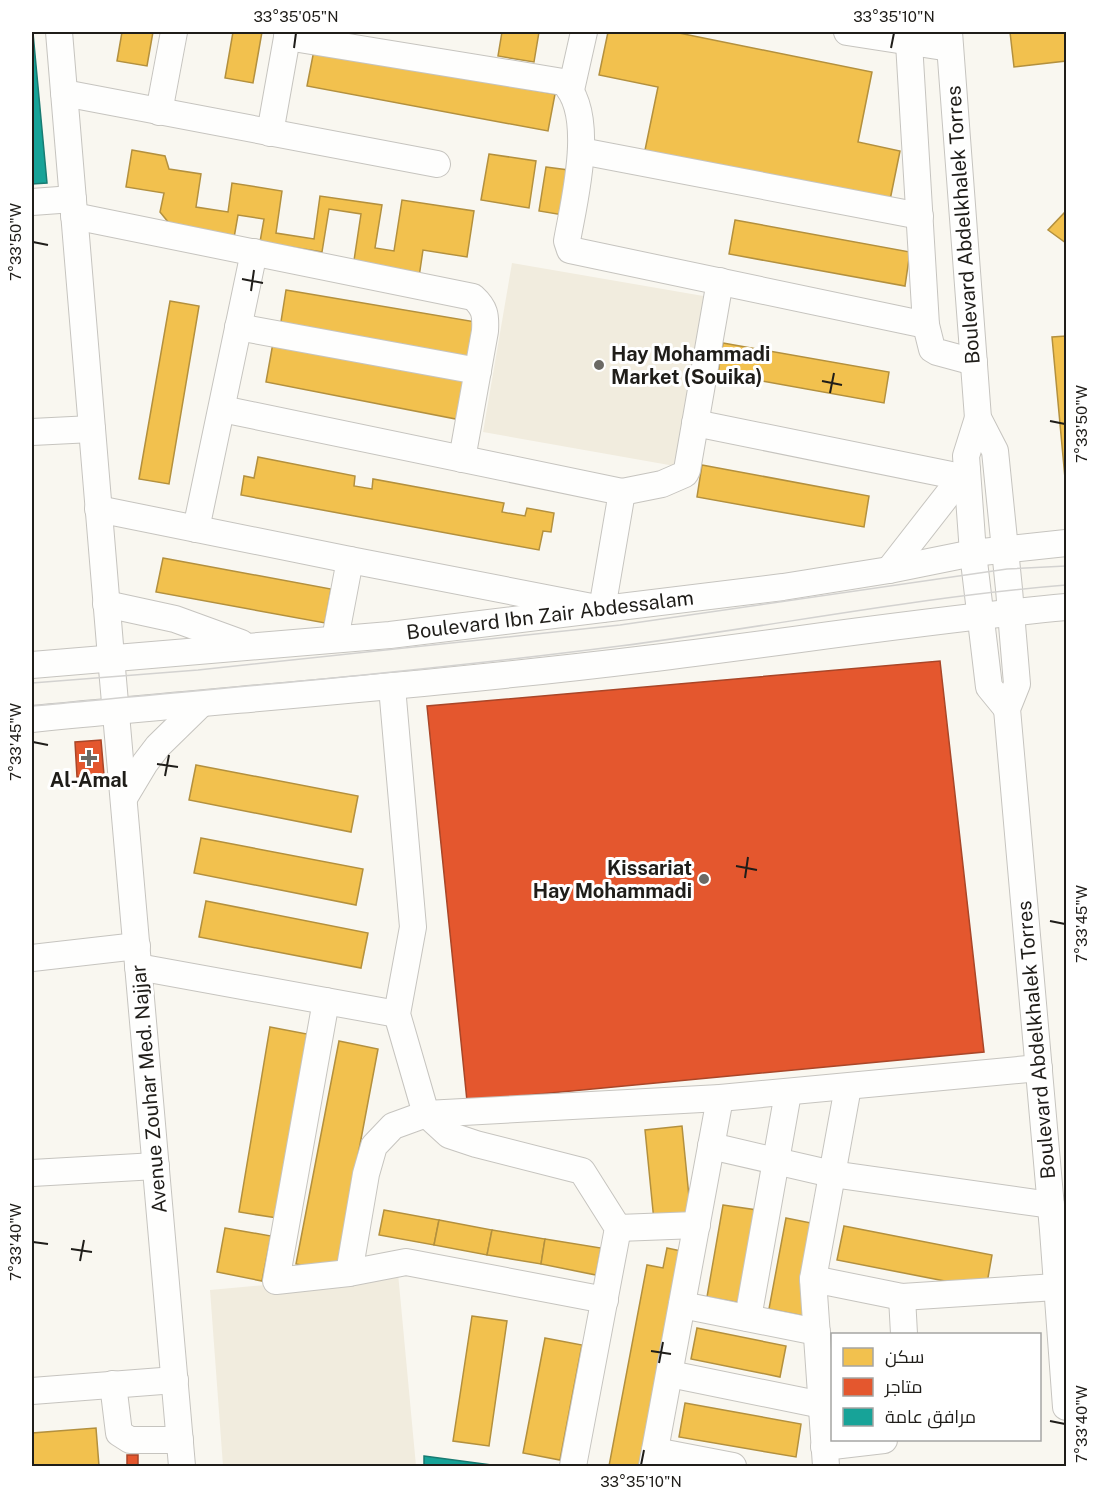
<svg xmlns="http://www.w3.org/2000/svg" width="1098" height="1498" viewBox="0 0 1098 1498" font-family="'Public Sans',Cairo,sans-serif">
  <rect width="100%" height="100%" fill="#f9f7f0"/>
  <!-- built -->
  <g fill="#f1ecde">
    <path d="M512 263 715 298 686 468 483 432Z"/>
    <path d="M398 1273 416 1466H223L210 1290Z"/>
  </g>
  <!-- homes -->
  <g fill="#f2c14e" stroke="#b3903e" stroke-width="1.5">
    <path d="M122 32H153L147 66 117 61Z"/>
    <path d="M233 32H262L253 83 225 78Z"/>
    <path d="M502 32H539L534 62 498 56Z"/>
    <path d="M608 32H674L872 72 858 142 900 151 889 205 644 155 658 87 599 75Z"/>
    <path d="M1010 32H1066V61L1014 67Z"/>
    <path d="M314 50 555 94 548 131 307 86Z"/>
    <path d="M132 150 165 156 169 169 201 174 196 207 228 212 232 183 282 191 276 233 314 239 320 196 382 205 375 248 394 251 402 200 474 211 467 257 423 250 419 277 353 267 361 214 329 209 322 252 260 242 264 219 238 215 234 238 173 228 160 212 164 193 126 187Z"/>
    <path d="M489 154 536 161 529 208 481 200Z"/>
    <path d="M546 167 576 171 569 216 539 211Z"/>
    <path d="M1066 211V243L1048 230Z"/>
    <path d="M735 220 910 252 905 286 729 254Z"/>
    <path d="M286 290 482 323 475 360 280 328Z"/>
    <path d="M170 301 199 306 169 484 139 479Z"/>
    <path d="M1066 336V489L1052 337Z"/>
    <path d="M273 343 468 381 461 420 266 382Z"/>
    <path d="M723 343 889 372 884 403 718 373Z"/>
    <path d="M258 457 355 476 354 486 372 489 373 479 504 503 502 512 525 516 527 508 554 513 551 532 543 531 539 550 241 495 244 476 254 478Z"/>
    <path d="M702 465 869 496 864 527 697 497Z"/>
    <path d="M163 558 331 589 325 623 156 592Z"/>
    <path d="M196 765 358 796 351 832 189 800Z"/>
    <path d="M201 838 363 869 356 905 194 873Z"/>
    <path d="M206 901 368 933 361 968 199 937Z"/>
    <path d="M270 1027 307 1034 277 1218 239 1212Z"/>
    <path d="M339 1041 378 1049 336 1272 296 1264Z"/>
    <path d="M682 1126 691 1217 654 1221 645 1130Z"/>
    <path d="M723 1205 757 1210 741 1303 707 1297Z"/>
    <path d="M384 1210 439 1220 434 1245 379 1235Z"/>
    <path d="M786 1218 821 1225 804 1316 769 1309Z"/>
    <path d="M439 1220 492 1230 487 1255 434 1245Z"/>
    <path d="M844 1226 992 1255 986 1289 837 1260Z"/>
    <path d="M225 1228 271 1236 262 1281 217 1272Z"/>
    <path d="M492 1230 545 1239 541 1264 487 1255Z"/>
    <path d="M545 1239 601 1248 596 1275 541 1264Z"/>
    <path d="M667 1248 686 1252 644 1466H609L647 1265 663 1268Z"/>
    <path d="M472 1316 507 1321 489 1446 453 1441Z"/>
    <path d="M697 1328 786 1346 780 1377 691 1359Z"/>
    <path d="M545 1338 582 1345 560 1460 523 1453Z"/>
    <path d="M685 1403 801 1424 796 1457 679 1437Z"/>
    <path d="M96 1428 99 1466H32V1433Z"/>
  </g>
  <!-- shops -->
  <g fill="#e4572e" stroke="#a94628" stroke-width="1.5">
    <path d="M940 661 984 1052 467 1101 427 706Z"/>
    <path d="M101 740 104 775 77 777 75 742Z"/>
    <rect x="127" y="1455" width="11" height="11"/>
  </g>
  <!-- public -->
  <g fill="#17a398" stroke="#197b72" stroke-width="1.5">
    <path d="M32 33H33L47 183 32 184Z"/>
    <path d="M424 1456 499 1466H424Z"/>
  </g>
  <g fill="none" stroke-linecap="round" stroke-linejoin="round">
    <defs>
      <g id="minor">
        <path d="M59 32 111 657 182 1466"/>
        <path d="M847 32 950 48"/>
        <path d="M949 32 978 418 995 451 1009 589 1017 684 1007 709 1053 1230 1066 1407"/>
        <path d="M287 37 563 82C597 113 574 201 567 241L570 250 926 325"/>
        <path d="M909 43 926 325 932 349 937 352 974 362"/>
        <path d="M571 90 584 32"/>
        <path d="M64 93 437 164"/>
        <path d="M159 112 174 32"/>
        <path d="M270 133 288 32"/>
        <path d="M581 151 920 216"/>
        <path d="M32 202 73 199"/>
        <path d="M74 216 473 297C485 308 486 315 485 331L462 459"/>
        <path d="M238 327 478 371"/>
        <path d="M222 409 622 492 602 609 350 560"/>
        <path d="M978 418 966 456 973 553 989 687 1007 709"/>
        <path d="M695 423 961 477"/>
        <path d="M32 432 92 429"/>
        <path d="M622 492 662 484 685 474 687 470 720 281"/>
        <path d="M98 509 350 560 335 639"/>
        <path d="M196 529 254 252"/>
        <path d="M889 570 967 470"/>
        <path d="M106 604 175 619 241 643"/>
        <path d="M32 665 390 635 783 587 889 570 973 553 1066 543"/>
        <path d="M392 687 413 927 397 1014 426 1114 720 1098 1039 1068"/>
        <path d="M32 719C236 699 442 684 646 659 786 642 926 620 1066 607"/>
        <path d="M124 798 145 763 158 746 201 704"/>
        <path d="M32 958 137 946"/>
        <path d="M138 967 397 1014"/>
        <path d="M326 1001 276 1281 349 1273 406 1262 605 1300"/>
        <path d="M711 1146 832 1174 1051 1205"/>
        <path d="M32 1173 156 1166"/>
        <path d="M618 1228 697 1225"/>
        <path d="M349 1273 366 1174 374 1146 393 1126 426 1114 449 1135 476 1144 582 1171 618 1228 573 1466"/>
        <path d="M813 1279 902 1297 1056 1287"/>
        <path d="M902 1297 904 1334"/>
        <path d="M682 1305 817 1332"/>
        <path d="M748 1318 788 1093"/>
        <path d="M670 1374 822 1405"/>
        <path d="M113 1384 119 1433 130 1440H180"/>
        <path d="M32 1391 175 1380"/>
        <path d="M824 1447 884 1440"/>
        <path d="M655 1451 733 1466"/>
        <path d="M652 1466 720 1098"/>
        <path d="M826 1466 813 1279 848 1087"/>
      </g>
    </defs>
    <!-- minor casing -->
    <use href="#minor" stroke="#c6c4bf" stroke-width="28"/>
    <!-- minor -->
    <use href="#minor" stroke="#fefefd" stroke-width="26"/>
    <!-- tram -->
    <g stroke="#d3d2d0" stroke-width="1.5">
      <path d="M32 683 198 670 620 625 1007 569 1066 566"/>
      <path d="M32 706C228 688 425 671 620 646 769 627 917 597 1066 585"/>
    </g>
  </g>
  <!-- ticks -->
  <path fill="none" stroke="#1f1d19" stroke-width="2" d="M294 48 296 33M891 48 894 33M33 242 48 245M242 279 263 283M251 291 254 270M822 381 842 385M830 393 834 373M1050 421 1065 424M33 742 48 745M157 764 178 767M165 776 169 755M736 866 757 870M745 878 748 857M1050 921 1065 924M33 1242 48 1244M71 1249 92 1252M80 1261 84 1240M651 1351 671 1354M659 1363 663 1342M1050 1421 1065 1424M641 1465 644 1450"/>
  <!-- markers -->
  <g fill="#6b6964" stroke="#fff" stroke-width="2">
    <circle cx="599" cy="365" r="6"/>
    <path d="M86 749h6v6h6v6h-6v6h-6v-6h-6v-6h6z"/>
    <circle cx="704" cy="879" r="6"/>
  </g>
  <g text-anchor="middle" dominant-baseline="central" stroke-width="6" stroke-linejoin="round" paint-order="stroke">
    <!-- street labels -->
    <g font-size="20" fill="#1f1d19" stroke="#fff">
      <text transform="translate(963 225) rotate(-94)">Boulevard Abdelkhalek Torres</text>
      <text transform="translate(550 615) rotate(-7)">Boulevard Ibn Zair Abdessalam</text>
      <text transform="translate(1036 1040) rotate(-95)">Boulevard Abdelkhalek Torres</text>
      <text transform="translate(149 1089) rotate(-95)">Avenue Zouhar Med. Najjar</text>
    </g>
    <!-- poi labels -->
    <g font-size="20" font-weight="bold" fill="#1f1d19" stroke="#fff" text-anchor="start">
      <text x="611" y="354">Hay Mohammadi<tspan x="611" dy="23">Market (Souika)</tspan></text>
      <text x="89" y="780" text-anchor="middle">Al-Amal</text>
      <text x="692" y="868" text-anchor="end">Kissariat<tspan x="692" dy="23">Hay Mohammadi</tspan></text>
    </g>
  </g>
  <!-- border -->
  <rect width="1098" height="1498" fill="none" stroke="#ffffff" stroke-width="66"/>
  <!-- legend -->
  <rect x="831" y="1333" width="210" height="108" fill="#ffffff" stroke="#a5a5a3" stroke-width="1.5"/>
  <rect x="843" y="1348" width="30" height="18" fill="#f2c14e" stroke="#a5a5a3" stroke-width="1.5"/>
  <text x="885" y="1363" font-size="18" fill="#1f1d19">سكن</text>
  <rect x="843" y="1378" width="30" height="18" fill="#e4572e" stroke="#a5a5a3" stroke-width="1.5"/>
  <text x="885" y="1393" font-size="18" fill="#1f1d19">متاجر</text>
  <rect x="843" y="1408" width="30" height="18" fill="#17a398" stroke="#a5a5a3" stroke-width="1.5"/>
  <text x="885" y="1423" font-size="18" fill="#1f1d19">مرافق عامة</text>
  <rect x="33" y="33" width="1032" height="1432" fill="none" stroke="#1f1d19" stroke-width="2"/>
  <g font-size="15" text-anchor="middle" fill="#1f1d19">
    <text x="296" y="22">33°35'05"N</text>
    <text x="894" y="22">33°35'10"N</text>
    <text transform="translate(16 242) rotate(-90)" y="5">7°33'50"W</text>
    <text transform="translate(1082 424) rotate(-90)" y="5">7°33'50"W</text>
    <text transform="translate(16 742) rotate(-90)" y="5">7°33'45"W</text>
    <text transform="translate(1082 924) rotate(-90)" y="5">7°33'45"W</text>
    <text transform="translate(16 1242) rotate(-90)" y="5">7°33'40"W</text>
    <text transform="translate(1082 1424) rotate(-90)" y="5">7°33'40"W</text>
    <text x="641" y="1487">33°35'10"N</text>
  </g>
</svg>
